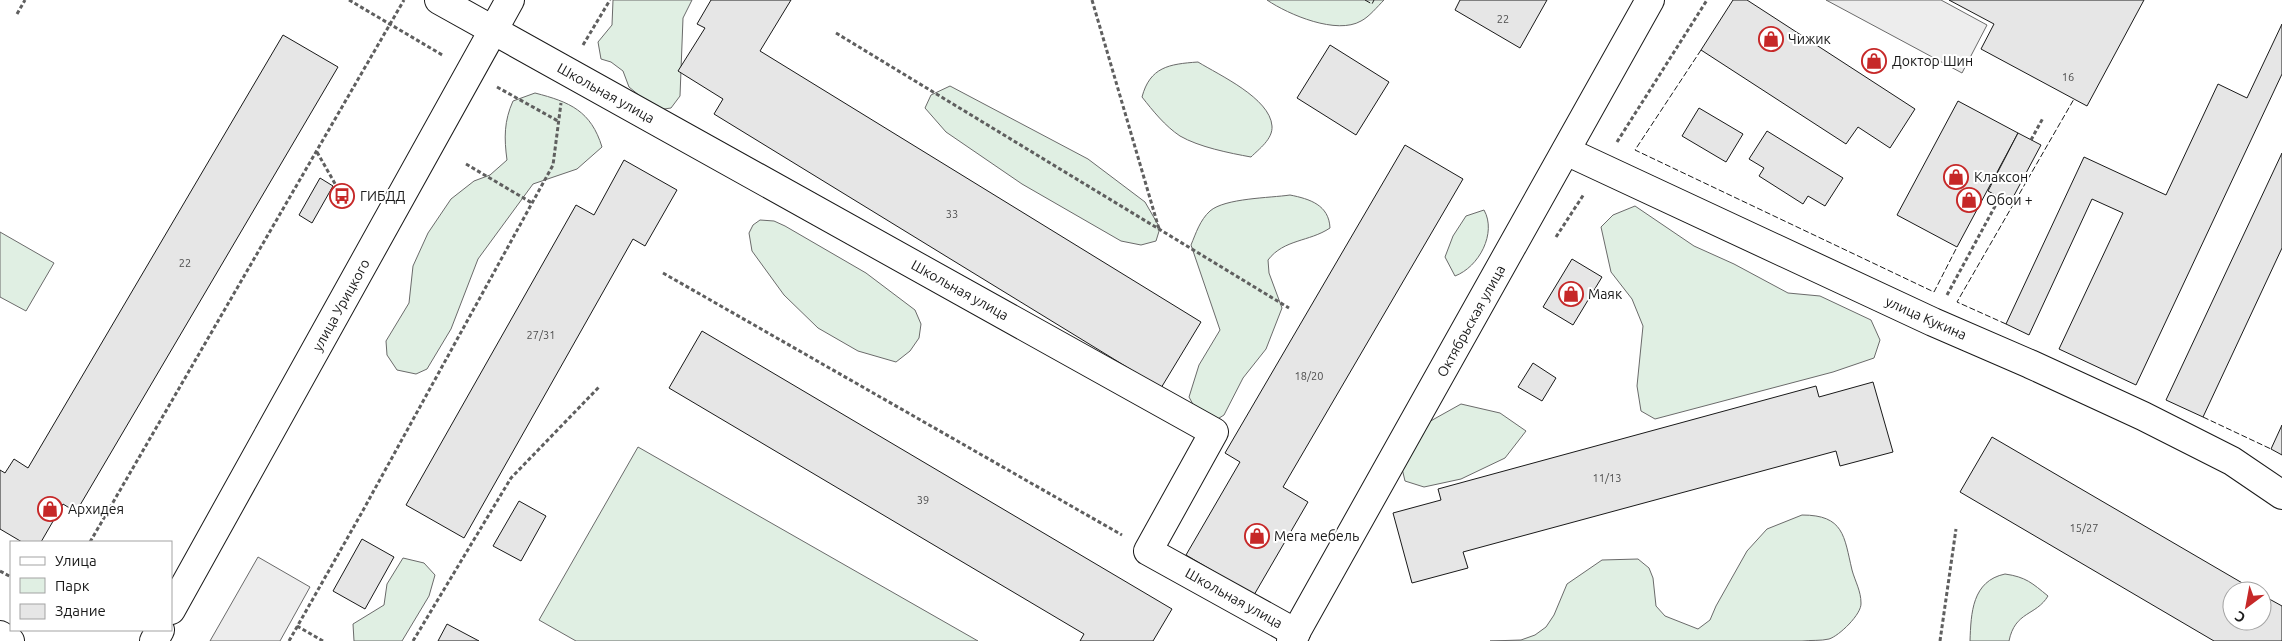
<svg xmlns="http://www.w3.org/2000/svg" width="2282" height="641" viewBox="0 0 2282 641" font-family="Ubuntu,sans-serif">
  <rect width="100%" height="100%" fill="#fff"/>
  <!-- green -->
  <g fill="#e0efe3" stroke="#6a6a6a">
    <path d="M613 0H692L683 18 680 96 671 108 657 110 629 87 623 71 611 62 601 59 598 42 612 25Z"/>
    <path d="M1267 0H1384C1377 7 1369 17 1361 21 1337 35 1289 15 1267 0Z"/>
    <path d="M1198 62C1219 75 1270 98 1272 126 1273 139 1259 149 1251 157 1229 153 1199 147 1180 136 1165 126 1153 111 1142 97 1150 67 1169 64 1198 62Z"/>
    <path d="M950 86 1088 159 1145 202 1160 228 1156 241 1141 245 1121 241 1022 184 946 132 925 108 931 95Z"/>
    <path d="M535 93C570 102 591 111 602 147L577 169 533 184 478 259 451 329 427 369 416 374 397 370 387 355 386 341 409 303 413 266 428 233 451 199 474 181 490 175 507 160C504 138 504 121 513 101Z"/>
    <path d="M1290 195C1310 199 1329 205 1330 228 1309 242 1284 239 1268 260L1269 273 1282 308 1266 349 1243 378 1224 415 1216 420 1201 419 1189 397 1199 365 1220 330 1191 245C1196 233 1200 220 1210 211 1225 198 1270 198 1290 195Z"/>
    <path d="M1635 206 1694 246 1734 264 1788 293 1820 296 1871 320 1880 340 1874 358 1833 372 1655 419 1641 411 1637 386 1643 326 1632 299 1611 272 1601 227 1613 215Z"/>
    <path d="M1484 210C1497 233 1479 267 1455 276L1445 257 1453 236 1466 216Z"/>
    <path d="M760 220 774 221 785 226 866 273 915 310 921 324 919 338 910 351 896 362 858 351 818 328 784 295 752 251 749 233 753 225Z"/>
    <path d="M0 232 54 263 26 311 0 297Z"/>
    <path d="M1461 404 1500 413 1526 431 1505 458 1461 479 1424 487 1405 481 1400 460 1418 428Z"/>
    <path d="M638 447 978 641H576L539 620Z"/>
    <path d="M1802 515C1844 515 1844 536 1852 570 1855 581 1861 591 1861 603 1862 614 1839 636 1829 639 1821 641 1811 640 1802 641H1490L1521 640 1535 635 1546 627 1554 615 1567 584 1602 560 1638 559 1649 568 1653 578 1656 606 1665 616 1698 629 1710 620 1716 606 1747 551 1767 529Z"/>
    <path d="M403 558 424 563 435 575 429 596 402 641H354L353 624 384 605 387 584Z"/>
    <path d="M2005 574C2026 577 2032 583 2048 596 2036 616 2015 611 2009 641H1970C1971 613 1972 581 2005 574Z"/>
  </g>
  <!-- parking -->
  <g fill="#ededed" stroke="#6a6a6a">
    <path d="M1826 0H1941L1987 25 1962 73Z"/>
    <path d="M258 557 310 587 280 641H210Z"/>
  </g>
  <!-- building -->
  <g fill="#e6e6e6" stroke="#1a1a1a">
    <path d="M711 0H791L760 51 1201 322 1161 388 714 114 723 99 678 71 705 28 697 24Z"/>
    <path d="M1460 0H1547L1520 48 1455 10Z"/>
    <path d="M1733 0H1747L1915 109 1890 148 1858 127 1846 144 1701 50Z"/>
    <path d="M1949 0H2144L2087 106 1981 49 1994 24Z"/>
    <path d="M2282 24V74L2136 385 2059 349 2123 213 2092 199 2029 335 2006 324 2084 157 2166 195 2218 84 2247 98Z"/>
    <path d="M283 35 338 67 76 512 63 504 41 542H22L0 529V470L5 473 14 459 28 468Z"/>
    <path d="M1330 45 1389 82 1356 135 1297 98Z"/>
    <path d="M1958 101 2018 133 1957 247 1897 215Z"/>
    <path d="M1699 108 1743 134 1726 162 1682 136Z"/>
    <path d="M1767 131 1843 178 1825 206 1808 196 1803 204 1759 176 1764 168 1749 159Z"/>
    <path d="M2018 133 2041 145 2010 203 1988 191Z"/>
    <path d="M1405 145 1463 179 1283 487 1308 502 1254 595 1186 555 1240 462 1225 453Z"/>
    <path d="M2282 153V248L2203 417 2166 400Z"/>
    <path d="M624 160 677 190 645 246 633 239 464 538 406 505 576 205 594 215Z"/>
    <path d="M320 178 333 186 312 223 299 215Z"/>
    <path d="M1572 259 1602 277 1573 325 1543 307Z"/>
    <path d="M702 331 1172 609 1153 641H1080L1084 634 669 388Z"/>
    <path d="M1533 363 1556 378 1542 401 1518 387Z"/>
    <path d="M1873 382 1893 452 1840 466 1836 451 1463 552 1468 568 1412 583 1393 513 1441 500 1438 489 1816 386 1819 397Z"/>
    <path d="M2282 425V455L2271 449Z"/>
    <path d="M1992 437 2256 591H2232V621H2262V595L2282 606V641H2214L1960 492Z"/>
    <path d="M519 501 546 516 521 561 493 546Z"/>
    <path d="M362 539 394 557 365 609 333 591Z"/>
    <path d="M447 624 479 641H438Z"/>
  </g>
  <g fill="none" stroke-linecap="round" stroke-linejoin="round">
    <defs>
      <g id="street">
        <path d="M439 0 1214 432 1148 551 1296 633"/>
        <path d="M1566 151 1933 322 2030 364 2143 416 2232 461 2282 495"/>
        <path d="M171 610 510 0"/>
        <path d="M0 635 10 641"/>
        <path d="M154 641 160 630"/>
        <path d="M1291 641 1650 0"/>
      </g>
    </defs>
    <!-- street casing -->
    <use href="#street" stroke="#1a1a1a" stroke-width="30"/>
    <!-- path -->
    <g stroke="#5f5f5f" stroke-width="3" stroke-dasharray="4 2.5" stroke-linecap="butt">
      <path d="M349 0 444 56"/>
      <path d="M1092 0 1159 229"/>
      <path d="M17 14 25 0"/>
      <path d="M836 33 1289 308"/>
      <path d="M583 45 610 0"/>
      <path d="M497 87 558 121"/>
      <path d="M2031 140 2043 118"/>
      <path d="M1617 142 1707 0"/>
      <path d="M317 152 342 196"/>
      <path d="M466 164 532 203"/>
      <path d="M1556 237 1584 194"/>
      <path d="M663 273 1122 535"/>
      <path d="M1947 295 2000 197"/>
      <path d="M90 542 404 0"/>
      <path d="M0 571 11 577"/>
      <path d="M297 626 323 641"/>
      <path d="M289 641 361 514 553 165 561 103"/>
      <path d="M413 641 511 478 599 387"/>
      <path d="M1940 641 1956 529"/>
    </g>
    <!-- street -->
    <use href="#street" stroke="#fff" stroke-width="28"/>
    <!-- fence -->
    <g stroke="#1a1a1a" stroke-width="1" stroke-dasharray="6 2.5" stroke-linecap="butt">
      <path d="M1365 0 1372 4 1374 0"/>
      <path d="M1701 50 1635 150 1934 292 1957 247"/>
      <path d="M2006 324 1957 302 2074 99"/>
      <path d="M2203 417 2271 449"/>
    </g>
  </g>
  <!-- icons -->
  <defs>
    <symbol id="shop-ring" viewBox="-11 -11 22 22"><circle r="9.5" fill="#fff" stroke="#c62828" stroke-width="1.5"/><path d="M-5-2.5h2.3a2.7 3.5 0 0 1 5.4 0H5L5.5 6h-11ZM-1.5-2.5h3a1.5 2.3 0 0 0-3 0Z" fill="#c62828"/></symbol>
    <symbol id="bus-ring" viewBox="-11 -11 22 22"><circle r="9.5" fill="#fff" stroke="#c62828" stroke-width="1.5"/><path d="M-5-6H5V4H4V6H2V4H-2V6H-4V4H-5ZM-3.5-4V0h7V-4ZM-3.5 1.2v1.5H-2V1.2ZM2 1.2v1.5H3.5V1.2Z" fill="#c62828"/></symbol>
  </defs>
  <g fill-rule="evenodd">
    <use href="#shop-ring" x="1757" y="25" width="28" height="28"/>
    <use href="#shop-ring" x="1860" y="47" width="28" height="28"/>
    <use href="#shop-ring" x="1942" y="163" width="28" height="28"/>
    <use href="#bus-ring" x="328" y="182" width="28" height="28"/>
    <use href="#shop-ring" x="1955" y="186" width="28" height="28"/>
    <use href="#shop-ring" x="1557" y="280" width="28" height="28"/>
    <use href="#shop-ring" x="36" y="495" width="28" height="28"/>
    <use href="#shop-ring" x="1243" y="522" width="28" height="28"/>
  </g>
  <g text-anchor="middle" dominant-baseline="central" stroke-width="4" stroke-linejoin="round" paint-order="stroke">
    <!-- number labels -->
    <g font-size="11" fill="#4d4d4d">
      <text x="1503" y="19">22</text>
      <text x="2068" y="77">16</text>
      <text x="952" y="214">33</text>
      <text x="185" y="263">22</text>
      <text x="541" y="335">27/31</text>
      <text x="1309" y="376">18/20</text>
      <text x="1607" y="478">11/13</text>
      <text x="923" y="500">39</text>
      <text x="2084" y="528">15/27</text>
    </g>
    <!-- poi labels -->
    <g font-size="14" fill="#1a1a1a" stroke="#fff" text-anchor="start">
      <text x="1788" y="39">Чижик</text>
      <text x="1892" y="61">Доктор Шин</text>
      <text x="1974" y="177">Клаксон</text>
      <text x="360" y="196">ГИБДД</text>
      <text x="1986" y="200">Обои +</text>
      <text x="1588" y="294">Маяк</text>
      <text x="68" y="509">Архидея</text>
      <text x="1274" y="536">Мега мебель</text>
    </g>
    <!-- street labels -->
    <g font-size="14" fill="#1a1a1a" stroke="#fff">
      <text transform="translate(606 93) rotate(29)">Школьная улица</text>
      <text transform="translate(960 290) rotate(29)">Школьная улица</text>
      <text transform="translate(341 305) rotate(-61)">улица Урицкого</text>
      <text transform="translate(1926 318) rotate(24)">улица Кукина</text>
      <text transform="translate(1471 321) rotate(-61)">Октябрьская улица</text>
      <text transform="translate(1234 598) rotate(29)">Школьная улица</text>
    </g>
  </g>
  <!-- legend -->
  <rect x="10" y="541" width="162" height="90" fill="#ffffff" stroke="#a3a3a3"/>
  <rect x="20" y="557" width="25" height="8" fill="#ffffff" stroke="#a3a3a3"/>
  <text x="55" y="566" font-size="15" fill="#1a1a1a">Улица</text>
  <rect x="20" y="578" width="25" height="15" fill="#e0efe3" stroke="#a3a3a3"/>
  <text x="55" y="591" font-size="15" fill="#1a1a1a">Парк</text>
  <rect x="20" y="604" width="25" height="15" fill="#e6e6e6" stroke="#a3a3a3"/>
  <text x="55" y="616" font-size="15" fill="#1a1a1a">Здание</text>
  <!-- north arrow -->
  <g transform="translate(2247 606) rotate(212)"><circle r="24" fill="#ffffff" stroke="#a3a3a3"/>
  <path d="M0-4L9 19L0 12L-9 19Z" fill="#c62828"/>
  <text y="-8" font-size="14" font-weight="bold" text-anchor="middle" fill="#1a1a1a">С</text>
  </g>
</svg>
